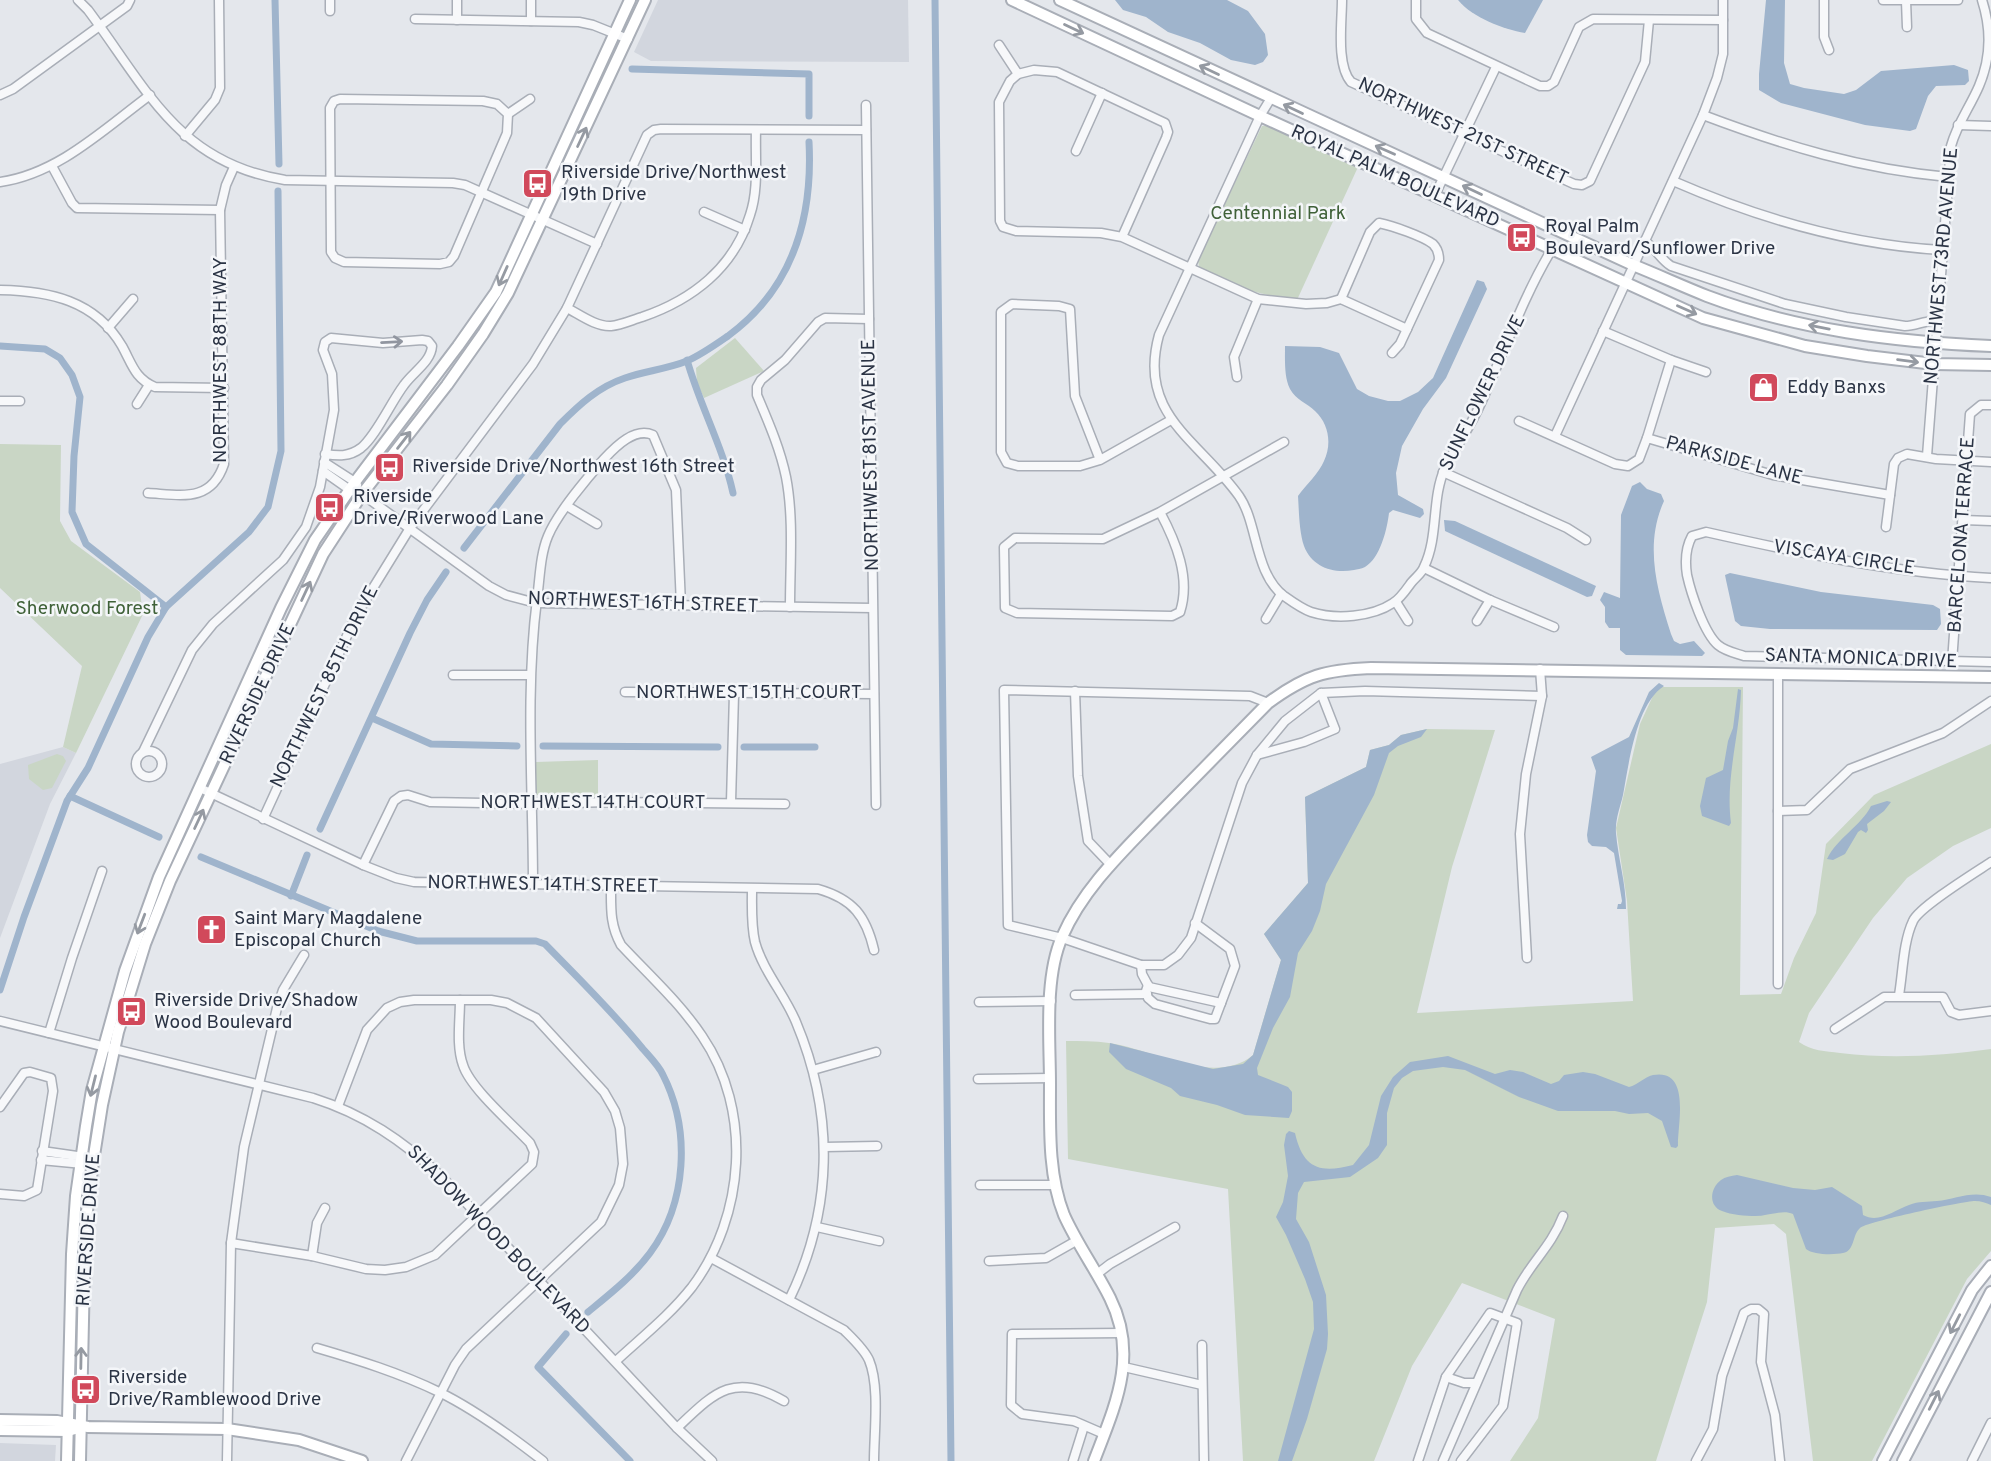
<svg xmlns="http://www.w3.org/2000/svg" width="1991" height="1461" viewBox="0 0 1991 1461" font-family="Overpass,sans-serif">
  <rect width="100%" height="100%" fill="#e4e7ec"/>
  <!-- built -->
  <g fill="#d2d6de">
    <path d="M658 0H908L909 62 651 61 634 52Z"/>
    <path d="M63 747 76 753 50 804 0 938V764Z"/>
    <path d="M0 1443 56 1445 55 1461H0Z"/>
  </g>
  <!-- green -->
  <g fill="#c9d6c5">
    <path d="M1262 126H1269L1358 167 1297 300C1270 297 1220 285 1199 267L1198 260Z"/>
    <path d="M735 338 764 371 704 398 697 383 696 368Z"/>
    <path d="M0 444 61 445 60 521 71 541 140 592 143 614 76 753 63 747 82 666 0 588Z"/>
    <path d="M1657 687H1743L1740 995 1781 994 1794 958 1816 913 1826 844 1874 795 1991 744V828L1953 846 1907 878 1873 918 1809 1013 1799 1042C1812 1051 1825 1051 1840 1053 1891 1059 1940 1056 1991 1049V1251L1967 1279 1872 1461H1813L1786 1234 1774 1224 1715 1228 1707 1302 1656 1461H1510L1538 1418 1555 1319 1462 1283 1412 1366 1374 1461H1243L1228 1189 1068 1159 1066 1041C1080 1041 1095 1041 1109 1043 1153 1049 1215 1087 1253 1055L1281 960 1264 934 1308 883 1305 797 1366 767 1370 750 1389 745 1401 735 1427 729 1495 730 1452 867 1417 1013 1633 1001 1627 901 1616 828 1640 724Z"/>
    <path d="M57 754 63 756 66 761 52 788 43 790 29 779 28 765Z"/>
    <path d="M598 760V797L536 795V762Z"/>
  </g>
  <!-- water -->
  <g fill="#9fb4cc">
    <path d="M1115 0H1227L1248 11 1265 34 1268 55 1263 62 1255 65 1231 60 1200 43 1168 32 1146 17 1123 10Z"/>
    <path d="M1458 0H1543L1525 33C1503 29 1473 18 1458 0Z"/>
    <path d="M1766 0H1785L1784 63 1790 84 1804 88 1844 94 1856 90 1881 71 1954 65 1968 70 1969 81 1965 85 1936 86 1928 96 1916 129 1910 131 1865 125 1781 103 1759 90V74Z"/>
    <path d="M1477 280 1484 282 1487 289 1446 378 1423 409 1402 446 1396 473 1398 495 1423 509 1424 514 1420 518 1393 510 1389 513C1387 530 1380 558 1365 567 1361 569 1357 569 1354 570 1333 574 1312 567 1304 546 1299 531 1299 511 1298 496 1306 485 1319 473 1324 461 1332 444 1329 424 1315 411 1307 403 1296 400 1290 389 1284 377 1285 360 1285 346L1320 347 1339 353 1357 389 1369 396 1388 401H1400L1418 392 1433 378Z"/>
    <path d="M1640 482 1647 489 1661 494 1664 501C1644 545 1657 590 1671 634L1674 641 1680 644 1694 641 1705 653 1702 656 1626 655 1620 650V628H1609L1605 622V607L1600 600 1604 592 1620 598 1621 515 1632 486Z"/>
    <path d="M1444 520 1455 521 1596 586 1592 596 1587 597 1445 531Z"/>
    <path d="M1730 573 1821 592 1933 605 1940 609 1941 624 1937 630 1770 629 1741 626 1735 621 1726 580 1725 575Z"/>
    <path d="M1659 683 1664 686C1636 704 1629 763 1623 795 1620 808 1615 820 1616 833 1618 858 1626 883 1626 909H1617L1618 904H1621L1622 901 1614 853 1606 847 1592 846 1588 842 1587 835 1596 771 1591 757 1629 737 1649 692Z"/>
    <path d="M1738 689 1741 690C1740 735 1725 778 1731 823L1729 826 1702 816 1700 806 1706 778 1723 770 1728 741 1733 728Z"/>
    <path d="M1427 729 1421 737 1398 746 1389 753 1374 795 1326 884 1320 911 1312 931 1298 953 1290 997 1273 1028 1257 1068 1258 1075 1288 1087 1292 1092V1111L1289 1118 1245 1115 1217 1105 1180 1096 1171 1088 1126 1069 1109 1052 1110 1043 1213 1069 1243 1064 1253 1055 1281 960 1264 934 1308 883 1305 797 1366 767 1370 750 1389 745 1401 735Z"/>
    <path d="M1887 801 1891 802 1884 811 1867 824 1868 830 1866 833 1861 830 1858 832 1845 854 1833 860 1827 859C1837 838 1861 826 1871 806Z"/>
    <path d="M1448 1056 1495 1074 1510 1070 1523 1072 1551 1084 1559 1081 1564 1075 1583 1072 1595 1074 1629 1087C1638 1085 1644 1077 1653 1075 1692 1068 1677 1126 1678 1146L1676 1148 1671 1147 1662 1121 1648 1113 1629 1114 1615 1111H1558L1519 1097 1465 1070 1443 1067 1413 1071 1402 1078 1394 1088 1387 1113V1145L1378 1158 1350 1177 1304 1182 1298 1193 1296 1219 1309 1242 1326 1295 1328 1334 1327 1349 1307 1419 1292 1461H1278L1314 1329 1313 1302 1305 1279 1286 1235 1276 1217 1283 1202 1288 1176 1284 1145 1286 1134 1289 1131 1295 1133C1303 1168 1319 1174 1353 1165L1369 1145 1381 1096 1393 1077 1410 1062Z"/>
    <path d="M1737 1175 1793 1188 1815 1190 1832 1187 1862 1206 1863 1215C1879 1224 1894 1210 1909 1205 1919 1201 1927 1202 1937 1201 1955 1199 1973 1190 1991 1197V1205C1986 1203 1981 1201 1975 1201 1963 1201 1866 1222 1860 1228 1852 1235 1855 1251 1843 1253 1834 1255 1813 1255 1806 1249L1793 1214C1783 1209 1768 1216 1755 1216 1746 1216 1731 1215 1722 1211 1708 1206 1710 1188 1721 1180 1725 1177 1731 1176 1737 1175Z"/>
  </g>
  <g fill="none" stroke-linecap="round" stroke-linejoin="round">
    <!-- canal -->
    <g stroke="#9fb4cc" stroke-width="7">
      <path d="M275 0 279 164"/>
      <path d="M935 0 951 1461"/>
      <path d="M632 69 809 74V116"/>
      <path d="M0 346 45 349 60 358 72 375 80 397 74 456 72 512 86 544 166 607"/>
      <path d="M687 360C700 406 723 447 733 493"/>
      <path d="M464 548 560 424C579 405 598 387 625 378 645 371 667 369 687 361 701 355 715 345 728 336 792 289 813 219 809 142"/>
      <path d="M372 718 431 744 517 746"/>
      <path d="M543 746 718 747"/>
      <path d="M744 747H815"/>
      <path d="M70 796 159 837"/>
      <path d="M320 829 410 633 427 600 446 572"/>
      <path d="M201 857 378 931 417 941H536L545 944C578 978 613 1012 643 1049 650 1057 659 1066 663 1075 691 1130 687 1203 650 1253 633 1276 610 1294 588 1312"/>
      <path d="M291 896 307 855"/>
      <path d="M0 990 24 917 67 801 88 768 148 637 166 607 249 532 268 507 281 451 278 191"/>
      <path d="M566 1334 538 1367 630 1461"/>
    </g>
    <defs>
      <g id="street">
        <path d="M78 0 88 10C147 89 178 163 285 180L453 183 465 185 597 244"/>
        <path d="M330 0V11"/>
        <path d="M457 0V20"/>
        <path d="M531 0V21"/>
        <path d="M1342 0C1342 22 1336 65 1351 82L1574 184 1582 185 1590 181 1645 62 1649 20"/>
        <path d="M1416 0V19L1427 33 1540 86H1548L1554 82 1579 27 1593 19 1723 20"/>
        <path d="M1824 0V37L1829 50"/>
        <path d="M1883 0H1958"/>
        <path d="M1906 1 1907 27"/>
        <path d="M415 19 579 22 593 25 628 39"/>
        <path d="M999 45 1018 74"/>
        <path d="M0 95 13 89 127 6 130 0"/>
        <path d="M1271 98 1260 116 1159 335C1137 415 1199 440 1239 496 1258 523 1254 573 1284 596 1291 601 1302 609 1311 612 1336 620 1372 617 1393 603 1400 599 1406 590 1411 583 1415 578 1422 573 1424 567 1439 536 1431 499 1445 468 1456 446 1471 426 1481 403 1504 352 1523 297 1552 249"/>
        <path d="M340 99 483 101 497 104 508 114 507 133 454 256 449 262 440 264 344 262 335 258 331 252 330 108 334 101Z"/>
        <path d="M866 105 876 805"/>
        <path d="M508 114 530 99"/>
        <path d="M1703 115C1785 146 1861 169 1948 177"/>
        <path d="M1958 125 1991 126"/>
        <path d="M185 136 215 100 220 88 219 0"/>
        <path d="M1076 151 1102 93"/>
        <path d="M52 166 72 203 77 208 220 210"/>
        <path d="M1673 181C1758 218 1849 245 1942 250"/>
        <path d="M0 182C58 174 104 129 150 95"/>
        <path d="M1435 195 1496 67"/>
        <path d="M704 212 745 230"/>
        <path d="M1122 237 1166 138 1168 132 1165 123 1057 72 1034 70 1018 74 1010 81 999 102 1000 221 1003 227 1016 231 1101 233 1122 237 1258 299 1306 304 1327 303 1341 299 1407 329"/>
        <path d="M1644 241C1656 248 1660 259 1671 266L1785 304 1846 317 1905 326C1916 326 1925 320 1937 321"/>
        <path d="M0 290C49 291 95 300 122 346 132 364 135 379 155 387L224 388"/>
        <path d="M1341 299 1370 232 1379 223C1393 226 1422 236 1433 244 1437 248 1439 254 1439 260L1400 344 1392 353"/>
        <path d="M567 308C579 314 596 327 611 326 621 325 632 320 642 317 692 300 734 268 750 215 759 189 755 158 756 130"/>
        <path d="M108 328 133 299"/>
        <path d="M1603 331 1671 360 1706 372"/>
        <path d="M1237 377 1234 357 1258 299"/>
        <path d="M0 401H20"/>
        <path d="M137 404 149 385"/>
        <path d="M1519 421 1615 464 1628 466 1639 459 1647 438 1773 475 1890 495"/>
        <path d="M1555 436 1703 115 1717 78 1723 54V0"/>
        <path d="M1647 438 1671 360"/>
        <path d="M1927 456 1951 146C1957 124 1970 107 1979 86 1991 58 1991 28 1982 0"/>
        <path d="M1100 460 1075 396 1070 309 1059 306 1012 304 1001 312V452L1007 463 1018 466H1080L1100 460 1171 420"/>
        <path d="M324 462 355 482 357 485"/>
        <path d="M323 471 350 490 362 494 489 586 506 595 536 603 872 608"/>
        <path d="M1443 472 1567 528 1586 540"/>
        <path d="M148 493C181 495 211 503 224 464L220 210 226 185 234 167"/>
        <path d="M567 506 597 524"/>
        <path d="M1160 512C1176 542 1191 578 1180 612L1172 616 1017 613 1005 608 1004 547 1015 538 1103 539 1160 512 1284 442"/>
        <path d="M1963 520 1991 521"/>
        <path d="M1886 527 1894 464 1898 458 1907 454 1936 459 1991 462"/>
        <path d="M1424 568 1490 600 1554 627"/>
        <path d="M1991 578C1895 573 1799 553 1706 532L1692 536C1686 547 1685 562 1687 575 1691 593 1704 633 1718 645 1725 651 1735 653 1744 656L1991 662"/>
        <path d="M1396 602 1408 621"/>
        <path d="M790 607C790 564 794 518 786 477 780 448 768 421 757 395V387L761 380 785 360 818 322 825 318 869 319"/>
        <path d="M1266 619 1281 594"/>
        <path d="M1477 621 1490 600"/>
        <path d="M1952 662 1970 414 1981 405H1991"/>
        <path d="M1778 674V984"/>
        <path d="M453 675H530"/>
        <path d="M1075 691 1078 776 1088 841 1110 864"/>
        <path d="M625 692 874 694"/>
        <path d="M1268 703 1250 696 1004 690 1008 925 1062 938 1141 965H1164L1178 955 1191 938 1242 783 1257 755 1285 721 1321 693 1365 691 1542 696"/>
        <circle cx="149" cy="764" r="13"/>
        <path d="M143 752 192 650 213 624 283 560 306 527 320 487 334 410 332 374 323 350 325 342 331 338 383 343 422 340 428 341 432 346C431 362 413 372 404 385 391 402 376 436 361 448 349 457 338 456 325 454"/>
        <path d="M1257 755 1304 742 1335 729 1321 693"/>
        <path d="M200 788 363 865 396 878 414 882 818 889C853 899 866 916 874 950"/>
        <path d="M731 802 734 694"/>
        <path d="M1778 811 1807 810 1850 769 1943 733 1991 701"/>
        <path d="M263 819 357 614 410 528 533 364 567 308 647 135 654 130 661 129 866 130"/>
        <path d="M363 865 394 801 401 796 408 795 430 802 533 804 609 802 785 804"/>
        <path d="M533 885C533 790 525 693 537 599 540 578 540 555 548 536 557 514 588 477 604 459 616 446 635 427 653 435L676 490 681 605"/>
        <path d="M611 887C611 909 610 925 621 945 649 975 680 1003 702 1036 753 1111 745 1216 692 1287 670 1315 642 1337 616 1361"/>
        <path d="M752 889C752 906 751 925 755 942 763 971 785 995 796 1022 835 1115 833 1210 789 1300"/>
        <path d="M1527 958 1520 834 1526 774 1542 696 1540 669"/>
        <path d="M1141 965 1142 974 1149 987 1221 1003 1235 966 1230 949 1195 923"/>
        <path d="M1148 985 1146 991 1148 998 1155 1004 1210 1019H1215L1221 1003"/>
        <path d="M1075 995 1147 994"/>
        <path d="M1899 995C1903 972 1903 942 1913 921 1919 907 1976 872 1991 862"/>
        <path d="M979 1002 1051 1001"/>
        <path d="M0 1021 313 1098C364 1114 403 1141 442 1177L677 1428 712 1461"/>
        <path d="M1835 1029 1884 997H1943L1951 1012 1959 1015 1991 1011"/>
        <path d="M49 1033 72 958 102 871"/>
        <path d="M813 1070 876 1052"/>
        <path d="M978 1079 1050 1078"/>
        <path d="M338 1106 367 1030 387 1008 400 1002 414 1000H491L507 1003 536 1018 604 1092 615 1111 620 1128 623 1164 619 1185 601 1222 466 1349 455 1365 406 1461"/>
        <path d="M0 1107 24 1073 30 1072 51 1078 53 1091 37 1190 24 1196 0 1194"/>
        <path d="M825 1147 877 1146"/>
        <path d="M42 1151 84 1157"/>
        <path d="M41 1160 83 1164"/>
        <path d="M980 1185H1054"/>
        <path d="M817 1227 879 1241"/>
        <path d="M231 1243 312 1256 366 1269 385 1270 406 1267 435 1255 532 1164 534 1152 530 1143C513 1125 470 1088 463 1065 456 1046 460 1021 460 1000"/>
        <path d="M312 1256 317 1223 325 1208"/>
        <path d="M711 1258 844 1330C853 1339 864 1349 869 1360 880 1386 874 1433 874 1461"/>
        <path d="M989 1261 1046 1258 1076 1241"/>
        <path d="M1097 1274 1110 1264 1175 1227"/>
        <path d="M1202 1345 1204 1461"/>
        <path d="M317 1348C358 1360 400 1373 439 1392 476 1410 511 1436 543 1461"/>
        <path d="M1124 1367 1202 1385"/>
        <path d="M1446 1377 1464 1383H1476"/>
        <path d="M677 1428C715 1392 733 1372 784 1401"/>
        <path d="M1104 1434 1074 1421 1022 1414 1011 1405 1012 1334 1121 1333"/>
        <path d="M227 1461 231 1243 244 1147 277 1008 283 990 304 955"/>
        <path d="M1073 1461 1084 1426"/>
        <path d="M1418 1461 1446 1377 1490 1313 1517 1323 1503 1406 1461 1461"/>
        <path d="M1443 1461 1517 1290C1531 1262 1551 1247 1563 1216"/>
        <path d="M1696 1461 1713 1429 1722 1376 1744 1313 1751 1309H1758L1764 1314 1761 1362 1775 1415 1780 1461"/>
        <path d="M1972 1461 1991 1423"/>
      </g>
      <g id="secondary">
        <path d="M1012 0 1260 116 1703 318 1805 346 1867 356 1934 364 1991 365"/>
        <path d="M1060 0 1633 265C1658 275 1682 286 1707 296 1797 330 1895 342 1991 346"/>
        <path d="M0 1420 57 1421 88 1427 227 1429 299 1440 362 1461"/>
        <path d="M0 1430 68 1431 75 1429"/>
        <path d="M67 1461 72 1254 76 1196 86 1126 92 1090 125 971 159 877 281 608 315 540 355 482 458 346 496 292 630 0"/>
        <path d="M80 1461 85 1227 93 1162 102 1105 118 1032 145 944 170 881 323 554 362 494 447 385 483 334 508 293 645 0"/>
        <path d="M1094 1461C1115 1406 1139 1356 1110 1298 1096 1270 1077 1244 1064 1215 1048 1175 1050 1127 1050 1084 1050 1040 1044 978 1062 937 1082 891 1119 855 1153 820 1191 781 1230 742 1268 703 1306 675 1325 670 1371 668L1991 677"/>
        <path d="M1883 1461 1972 1290 1991 1266"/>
        <path d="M1903 1461 1991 1292"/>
      </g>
    </defs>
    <!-- street casing -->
    <use href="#street" stroke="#a9aeb7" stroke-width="11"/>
    <!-- secondary casing -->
    <use href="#secondary" stroke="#a9aeb7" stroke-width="14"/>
    <!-- street -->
    <use href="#street" stroke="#f7f8fa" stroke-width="8"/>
    <!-- secondary -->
    <use href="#secondary" stroke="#fff" stroke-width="10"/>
  </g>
  <!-- one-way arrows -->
  <defs><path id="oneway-shaft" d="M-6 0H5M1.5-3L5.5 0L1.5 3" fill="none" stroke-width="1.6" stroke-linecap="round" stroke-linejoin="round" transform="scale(1.75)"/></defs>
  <g stroke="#959aa2">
    <use href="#oneway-shaft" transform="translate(1074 29) rotate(25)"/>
    <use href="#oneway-shaft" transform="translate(1209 70) rotate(-155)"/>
    <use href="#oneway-shaft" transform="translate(1293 109) rotate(-155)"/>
    <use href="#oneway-shaft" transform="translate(582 137) rotate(-65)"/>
    <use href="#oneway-shaft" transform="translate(1385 150) rotate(-156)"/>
    <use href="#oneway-shaft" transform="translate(1472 190) rotate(-155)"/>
    <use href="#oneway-shaft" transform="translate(503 276) rotate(114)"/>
    <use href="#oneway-shaft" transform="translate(1687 310) rotate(24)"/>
    <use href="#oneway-shaft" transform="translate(1819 327) rotate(-169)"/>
    <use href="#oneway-shaft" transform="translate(1908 361) rotate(7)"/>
    <use href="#oneway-shaft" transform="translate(404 440) rotate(-52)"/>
    <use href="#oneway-shaft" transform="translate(306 591) rotate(-65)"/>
    <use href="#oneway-shaft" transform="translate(199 819) rotate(-65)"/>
    <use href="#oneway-shaft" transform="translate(141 924) rotate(111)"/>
    <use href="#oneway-shaft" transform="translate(93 1086) rotate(104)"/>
    <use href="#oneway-shaft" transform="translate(1955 1324) rotate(117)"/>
    <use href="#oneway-shaft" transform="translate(81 1358) rotate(-89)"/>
    <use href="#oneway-shaft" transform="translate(1934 1400) rotate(-63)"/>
  </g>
  <use stroke="#9196a0" href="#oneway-shaft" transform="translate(392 342) rotate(-3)"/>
  <!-- icons -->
  <defs>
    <symbol id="bus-square" viewBox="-11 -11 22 22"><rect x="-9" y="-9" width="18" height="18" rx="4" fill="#d1495b" stroke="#f4f6f9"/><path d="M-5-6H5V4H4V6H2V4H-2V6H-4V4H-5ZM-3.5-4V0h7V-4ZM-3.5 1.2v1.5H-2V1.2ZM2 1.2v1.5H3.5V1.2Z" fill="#fff"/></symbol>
    <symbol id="shop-square" viewBox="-11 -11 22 22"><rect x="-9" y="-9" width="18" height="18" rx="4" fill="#d1495b" stroke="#f4f6f9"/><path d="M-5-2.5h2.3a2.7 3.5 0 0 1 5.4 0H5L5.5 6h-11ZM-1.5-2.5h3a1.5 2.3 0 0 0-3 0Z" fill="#fff"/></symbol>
    <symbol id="church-square" viewBox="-11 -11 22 22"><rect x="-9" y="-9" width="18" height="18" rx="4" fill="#d1495b" stroke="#f4f6f9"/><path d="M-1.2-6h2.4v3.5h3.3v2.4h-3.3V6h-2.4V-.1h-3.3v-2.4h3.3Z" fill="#fff"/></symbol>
  </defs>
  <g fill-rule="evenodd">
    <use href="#bus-square" x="520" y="166" width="35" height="35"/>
    <use href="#bus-square" x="1504" y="220" width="35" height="35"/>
    <use href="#shop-square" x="1746" y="370" width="35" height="35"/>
    <use href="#bus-square" x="372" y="450" width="35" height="35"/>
    <use href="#bus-square" x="312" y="490" width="35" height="35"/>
    <use href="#church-square" x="194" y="912" width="35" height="35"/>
    <use href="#bus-square" x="114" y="994" width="35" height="35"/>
    <use href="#bus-square" x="68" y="1372" width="35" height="35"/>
  </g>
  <g text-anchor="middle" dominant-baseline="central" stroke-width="5" stroke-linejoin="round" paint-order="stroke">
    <!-- street labels -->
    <g font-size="19" fill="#2b3445" stroke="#f4f6f9">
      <text transform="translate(1463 132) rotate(25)">NORTHWEST 21ST STREET</text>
      <text transform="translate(1395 177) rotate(24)">ROYAL PALM BOULEVARD</text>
      <text transform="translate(1942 266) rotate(-85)">NORTHWEST 73RD AVENUE</text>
      <text transform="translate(221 360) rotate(-90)">NORTHWEST 88TH WAY</text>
      <text transform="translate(1483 393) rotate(-64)">SUNFLOWER DRIVE</text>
      <text transform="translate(871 455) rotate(-91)">NORTHWEST 81ST AVENUE</text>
      <text transform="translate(1734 461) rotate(15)">PARKSIDE LANE</text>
      <text transform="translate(1962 535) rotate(-86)">BARCELONA TERRACE</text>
      <text transform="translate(1844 558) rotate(9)">VISCAYA CIRCLE</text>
      <text transform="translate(643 603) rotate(2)">NORTHWEST 16TH STREET</text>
      <text transform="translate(1861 659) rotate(2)">SANTA MONICA DRIVE</text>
      <text transform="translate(325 687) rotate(-64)">NORTHWEST 85TH DRIVE</text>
      <text x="749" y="693">NORTHWEST 15TH COURT</text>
      <text transform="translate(258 694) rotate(-65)">RIVERSIDE DRIVE</text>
      <text x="593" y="803">NORTHWEST 14TH COURT</text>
      <text transform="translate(543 885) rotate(1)">NORTHWEST 14TH STREET</text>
      <text transform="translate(89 1230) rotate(-86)">RIVERSIDE DRIVE</text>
      <text transform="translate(498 1240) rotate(46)">SHADOW WOOD BOULEVARD</text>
    </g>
    <!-- poi labels -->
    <g font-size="19" fill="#2b3445" stroke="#f4f6f9" text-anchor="start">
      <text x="561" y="173">Riverside Drive/Northwest<tspan x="561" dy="22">19th Drive</tspan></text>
      <text x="1545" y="227">Royal Palm<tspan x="1545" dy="22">Boulevard/Sunflower Drive</tspan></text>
      <text x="1787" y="388">Eddy Banxs</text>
      <text x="412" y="467">Riverside Drive/Northwest 16th Street</text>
      <text x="353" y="497">Riverside<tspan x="353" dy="22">Drive/Riverwood Lane</tspan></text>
      <text x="234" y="919">Saint Mary Magdalene<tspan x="234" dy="22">Episcopal Church</tspan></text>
      <text x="154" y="1001">Riverside Drive/Shadow<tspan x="154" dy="22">Wood Boulevard</tspan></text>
      <text x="108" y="1378">Riverside<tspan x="108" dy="22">Drive/Ramblewood Drive</tspan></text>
    </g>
    <!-- park labels -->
    <g font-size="19" fill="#3f6138" stroke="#f4f6f9">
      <text x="1278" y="214">Centennial Park</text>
      <text x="87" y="609">Sherwood Forest</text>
    </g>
  </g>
</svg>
